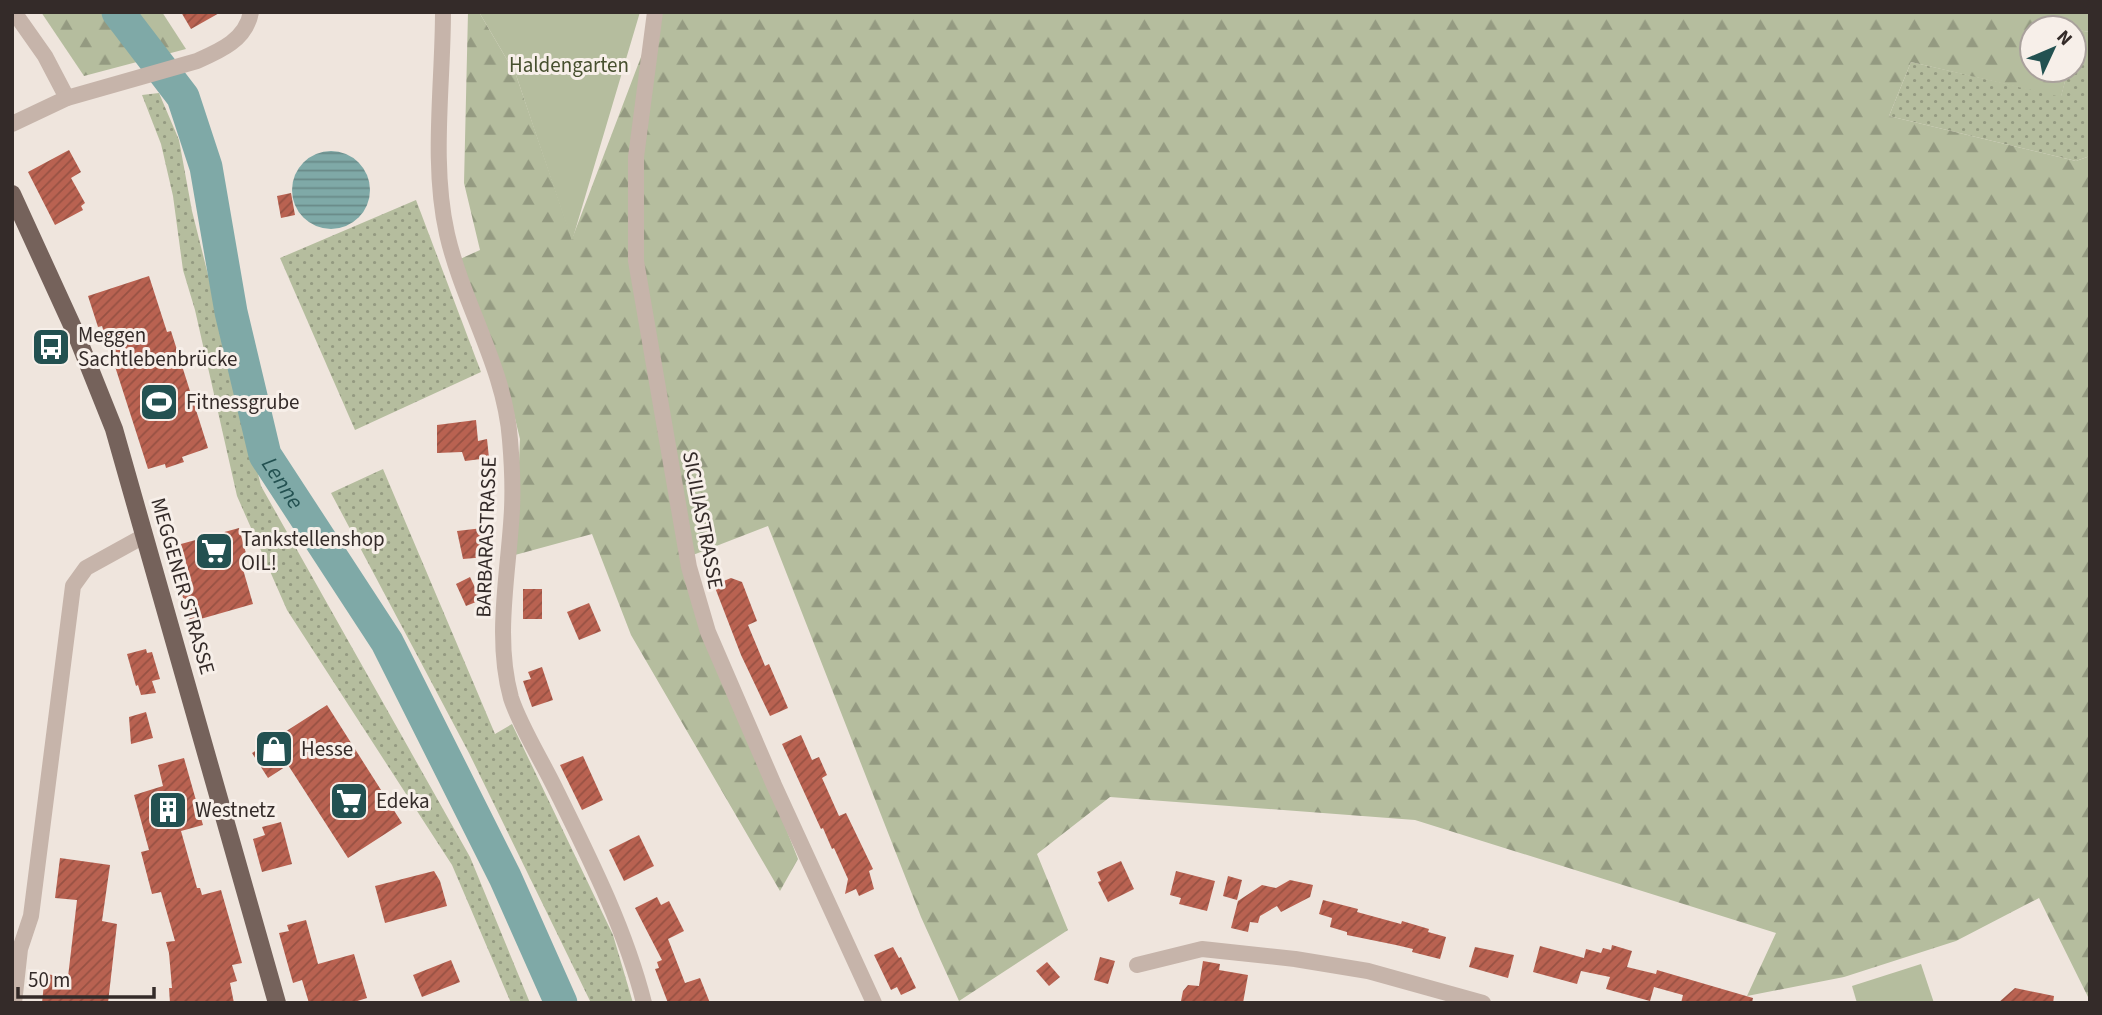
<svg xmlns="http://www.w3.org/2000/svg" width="2102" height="1015" viewBox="0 0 2102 1015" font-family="'Source Sans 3',sans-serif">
  <defs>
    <pattern id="grass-dots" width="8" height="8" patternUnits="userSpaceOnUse" patternTransform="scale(1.75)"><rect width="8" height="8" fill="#b5bd9e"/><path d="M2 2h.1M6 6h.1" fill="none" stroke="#949a81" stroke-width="1.8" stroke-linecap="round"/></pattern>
    <pattern id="forest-firs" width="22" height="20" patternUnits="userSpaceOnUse" patternTransform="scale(1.75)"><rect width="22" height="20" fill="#b5bd9e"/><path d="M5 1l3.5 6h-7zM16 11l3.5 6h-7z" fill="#949a81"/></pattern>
    <pattern id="water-rules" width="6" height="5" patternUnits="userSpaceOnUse" patternTransform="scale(1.75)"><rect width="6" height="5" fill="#7fa9a7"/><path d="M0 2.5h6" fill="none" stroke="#698a88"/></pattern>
    <pattern id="building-hatch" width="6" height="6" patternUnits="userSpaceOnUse" patternTransform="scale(1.75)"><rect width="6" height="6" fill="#b96251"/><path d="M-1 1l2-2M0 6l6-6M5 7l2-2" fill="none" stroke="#975143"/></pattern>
  </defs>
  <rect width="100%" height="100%" fill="#efe5dd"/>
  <!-- grass -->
  <g fill="url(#grass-dots)">
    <path d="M2077 30 2090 32V156L2076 161 1889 116 1911 62 2061 96 2068 70H2074V43Z"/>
    <path d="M159 93 179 140 192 211 261 486 470 857 530 1003H511L452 865 287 610 237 496 195 310 183 270 173 196 161 144 142 95Z"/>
    <path d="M416 200 481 372 355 430 280 258Z"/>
    <path d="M383 469 495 734 512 724 613 935 633 1003H591L469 753 331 493Z"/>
  </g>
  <!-- forest -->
  <g fill="url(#forest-firs)">
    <path d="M41 12H162L186 49 84 76Z"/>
    <path d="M468 12H479L516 75 572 239 658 12H2090V32L2077 30 2074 43V28H2032V70H2068L2061 97 1911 62 1889 116 2076 161 2090 156V1001L2039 898 1956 941 1844 977 1747 996 1776 933 1415 820 1110 797 1037 854 1068 930 959 1001 921 917 768 526 680 560 798 859 780 891 631 635 592 534 515 555 520 439 512 406 458 260 480 250 464 183Z"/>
  </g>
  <!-- garden -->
  <g fill="#b5bd9e">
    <path d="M479 12H640L572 241 516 75Z"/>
    <path d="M1921 964 1934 1003H1857L1852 986Z"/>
  </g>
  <!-- water -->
  <circle fill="url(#water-rules)" cx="331" cy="190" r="39"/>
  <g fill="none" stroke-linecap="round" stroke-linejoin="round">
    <!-- river -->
    <path stroke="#7fa9a7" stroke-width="33" id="s1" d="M118 12 183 97 206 167 231 312 265 455 387 642 505 877 561 1003"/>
  </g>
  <!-- building -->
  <g fill="url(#building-hatch)">
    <path d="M181 12H221L191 29Z"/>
    <path d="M69 150 81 172 71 178 85 203 81 206 83 210 55 225 28 172Z"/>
    <path d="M291 193 295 215 281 218 277 196Z"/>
    <path d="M149 276 167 332 171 331 208 448 182 457 184 462 166 468 165 464 148 469 102 326 98 327 88 296Z"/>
    <path d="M476 420 478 441 487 439 489 458 465 461 462 452 437 453V425Z"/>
    <path d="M239 528 247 557 240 559 253 604 190 622 177 577 189 574 181 544Z"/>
    <path d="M483 528 486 557 463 559 457 531Z"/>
    <path d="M470 577 481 600 466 606 456 584Z"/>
    <path d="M731 578 742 582 757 621 748 625 765 666 769 664 788 708 770 716 741 655 714 585Z"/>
    <rect x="523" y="589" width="19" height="30"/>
    <path d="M589 603 601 631 579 640 567 612Z"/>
    <path d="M146 649 147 653 152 652 160 679 152 681 156 693 141 695 138 685 136 686 127 654Z"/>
    <path d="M542 667 553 700 532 707 523 681 531 679 528 672Z"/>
    <path d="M327 705 402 823 348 858 288 765 268 778 252 753Z"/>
    <path d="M146 712 153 738 131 744 129 717Z"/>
    <path d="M801 735 812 760 819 757 827 775 822 778 839 816 846 813 873 869 869 871 874 889 859 896 856 889 845 894 848 879 834 848 832 849 823 828 821 829 782 744Z"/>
    <path d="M583 756 603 800 582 810 560 765Z"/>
    <path d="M184 758 203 825 181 831 197 888H200L202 895 221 890 242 963 232 965 237 981 230 983 234 1003H170L169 988H172L169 953 166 942 175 941 161 892 152 894 141 852 149 850 134 795 163 786 158 765Z"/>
    <path d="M281 822 292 864 262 872 253 839 265 835 262 827Z"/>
    <path d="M639 835 654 866 624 881 609 850Z"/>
    <path d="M60 858 110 865 102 921 117 924 108 1003H42L45 974 68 977 77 900 55 898Z"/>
    <path d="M1121 861 1134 889 1108 902 1098 882 1101 881 1097 872Z"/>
    <path d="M434 871 440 881 447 906 385 923 375 886Z"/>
    <path d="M1176 871 1215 881 1207 911 1179 904 1181 898 1170 895Z"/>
    <path d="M1228 876 1242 880 1237 900 1223 896Z"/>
    <path d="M1290 880 1313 885 1310 897 1281 912 1277 906 1260 916 1258 923 1250 922 1248 932 1231 928 1238 901 1262 885 1276 888Z"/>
    <path d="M657 897 661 905 669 901 684 931 668 939 685 983 700 978 710 1003H668L655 969 659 968 657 962 662 960 635 908Z"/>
    <path d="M1323 900 1358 909 1357 912 1401 924 1402 921 1429 929 1428 932 1446 937 1440 959 1412 952 1413 949 1396 945 1347 935V932L1330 927 1332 918 1319 914Z"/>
    <path d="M306 920 318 964 354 954 367 998 351 1003H309L302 980 293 983 279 933 289 931 287 925Z"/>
    <path d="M1612 945 1632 951 1627 967 1656 974 1657 970 1753 998 1752 1003H1681L1683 995 1654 987 1650 1001 1606 989 1610 977 1581 971 1577 984 1533 972 1540 946 1584 958 1586 949 1601 953 1603 948 1611 950Z"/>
    <path d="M893 947 899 958 901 957 916 988 901 995 897 987 891 990 874 955Z"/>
    <path d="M1475 947 1514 955 1508 978 1469 967Z"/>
    <path d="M1100 957 1115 961 1108 984 1094 980Z"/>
    <path d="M451 960 460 982 422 997 413 975Z"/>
    <path d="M1203 961 1220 964 1219 970 1248 975 1243 1003 1181 1001 1183 991 1188 985 1199 986Z"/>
    <path d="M1047 962 1060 977 1049 986 1036 971Z"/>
    <path d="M2015 988 2054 996 2053 1003H1998Z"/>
  </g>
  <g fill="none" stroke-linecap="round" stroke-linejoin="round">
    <!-- street -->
    <g stroke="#c6b4aa" stroke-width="16">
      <path d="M14 12 45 56 67 98"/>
      <path d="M443 12C443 84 431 164 447 234 463 304 505 368 510 440 512 463 513 487 512 509 509 571 494 637 511 698 520 726 542 761 555 788 589 857 625 928 644 1003"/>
      <path d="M655 12 636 157V261L689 567 708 632 774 785 874 1003"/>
      <path d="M12 124 67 98 197 61C220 51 246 40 251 12"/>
      <path d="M1137 965 1202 949 1295 959 1368 971 1483 1003"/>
      <path d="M14 1003 20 949 31 916 73 586 86 568 144 536"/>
    </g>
    <!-- primary -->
    <path stroke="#75625b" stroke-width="18" d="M12 194 76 334 114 429 277 1003"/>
  </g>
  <!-- icons -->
  <defs>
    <symbol id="bus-square" viewBox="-11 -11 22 22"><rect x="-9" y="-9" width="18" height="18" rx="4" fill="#235151" stroke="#f7efe9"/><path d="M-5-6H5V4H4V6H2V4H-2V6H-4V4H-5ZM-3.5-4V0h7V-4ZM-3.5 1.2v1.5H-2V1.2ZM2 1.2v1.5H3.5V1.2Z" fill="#fff"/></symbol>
    <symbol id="stadium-square" viewBox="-11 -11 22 22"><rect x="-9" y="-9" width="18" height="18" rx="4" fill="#235151" stroke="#f7efe9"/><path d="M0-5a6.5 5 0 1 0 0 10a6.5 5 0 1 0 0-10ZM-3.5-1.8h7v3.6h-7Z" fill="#fff"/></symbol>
    <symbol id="supermarket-square" viewBox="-11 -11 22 22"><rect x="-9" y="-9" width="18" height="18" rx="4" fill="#235151" stroke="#f7efe9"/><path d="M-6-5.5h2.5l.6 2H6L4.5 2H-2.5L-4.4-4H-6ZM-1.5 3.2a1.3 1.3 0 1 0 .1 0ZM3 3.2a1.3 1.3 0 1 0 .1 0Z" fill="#fff"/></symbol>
    <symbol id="shop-square" viewBox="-11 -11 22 22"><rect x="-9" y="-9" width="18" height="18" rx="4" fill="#235151" stroke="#f7efe9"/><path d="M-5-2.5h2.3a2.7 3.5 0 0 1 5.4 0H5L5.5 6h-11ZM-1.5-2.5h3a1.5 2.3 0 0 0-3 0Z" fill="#fff"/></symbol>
    <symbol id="building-square" viewBox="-11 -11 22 22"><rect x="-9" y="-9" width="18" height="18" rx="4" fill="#235151" stroke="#f7efe9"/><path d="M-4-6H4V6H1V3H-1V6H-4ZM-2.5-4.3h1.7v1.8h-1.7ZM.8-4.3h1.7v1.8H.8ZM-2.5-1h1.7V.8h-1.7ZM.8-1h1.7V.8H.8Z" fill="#fff"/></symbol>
  </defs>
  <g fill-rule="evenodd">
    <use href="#bus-square" x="29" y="325" width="44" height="44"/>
    <use href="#stadium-square" x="137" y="380" width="44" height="44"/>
    <use href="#supermarket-square" x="192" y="529" width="44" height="44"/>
    <use href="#shop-square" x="252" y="727" width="44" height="44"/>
    <use href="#supermarket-square" x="327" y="779" width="44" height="44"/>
    <use href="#building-square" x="146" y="788" width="44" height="44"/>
  </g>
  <g text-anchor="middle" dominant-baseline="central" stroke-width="6" stroke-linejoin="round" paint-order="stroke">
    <!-- park labels -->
    <g font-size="21" fill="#47502f" stroke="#f7efe9">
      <text x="569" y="65">Haldengarten</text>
    </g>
    <!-- poi labels -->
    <g font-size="21" fill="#342b29" stroke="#f7efe9" text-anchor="start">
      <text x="78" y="335">Meggen<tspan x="78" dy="24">Sachtlebenbrücke</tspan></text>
      <text x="186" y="402">Fitnessgrube</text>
      <text x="241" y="539">Tankstellenshop<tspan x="241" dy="24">OIL!</tspan></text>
      <text x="301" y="749">Hesse</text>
      <text x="376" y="801">Edeka</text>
      <text x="195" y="810">Westnetz</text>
    </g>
    <!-- street labels -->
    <g font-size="21" fill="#342b29" stroke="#f7efe9">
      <text transform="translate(703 520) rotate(79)">SICILIASTRASSE</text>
      <text transform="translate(486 537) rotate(-88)">BARBARASTRASSE</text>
      <text transform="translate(183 586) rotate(74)">MEGGENER STRASSE</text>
    </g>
    <!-- water labels -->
    <g font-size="23" font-style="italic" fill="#235151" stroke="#f7efe9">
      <text stroke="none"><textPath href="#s1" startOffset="508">Lenne</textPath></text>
    </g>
  </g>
  <!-- border -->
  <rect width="2102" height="1015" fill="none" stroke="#342b29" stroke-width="28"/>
  <!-- north arrow -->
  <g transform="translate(2053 49) rotate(46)"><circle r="33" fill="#f7efe9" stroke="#a9a19c" stroke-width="2"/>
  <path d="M0-5L12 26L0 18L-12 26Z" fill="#235151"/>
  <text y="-10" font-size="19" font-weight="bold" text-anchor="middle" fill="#342b29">N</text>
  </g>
  <!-- scale -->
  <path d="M18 987v10h136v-10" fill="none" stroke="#342b29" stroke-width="3.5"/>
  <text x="28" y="987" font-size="21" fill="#342b29" stroke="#f7efe9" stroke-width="5" paint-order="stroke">50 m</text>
</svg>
